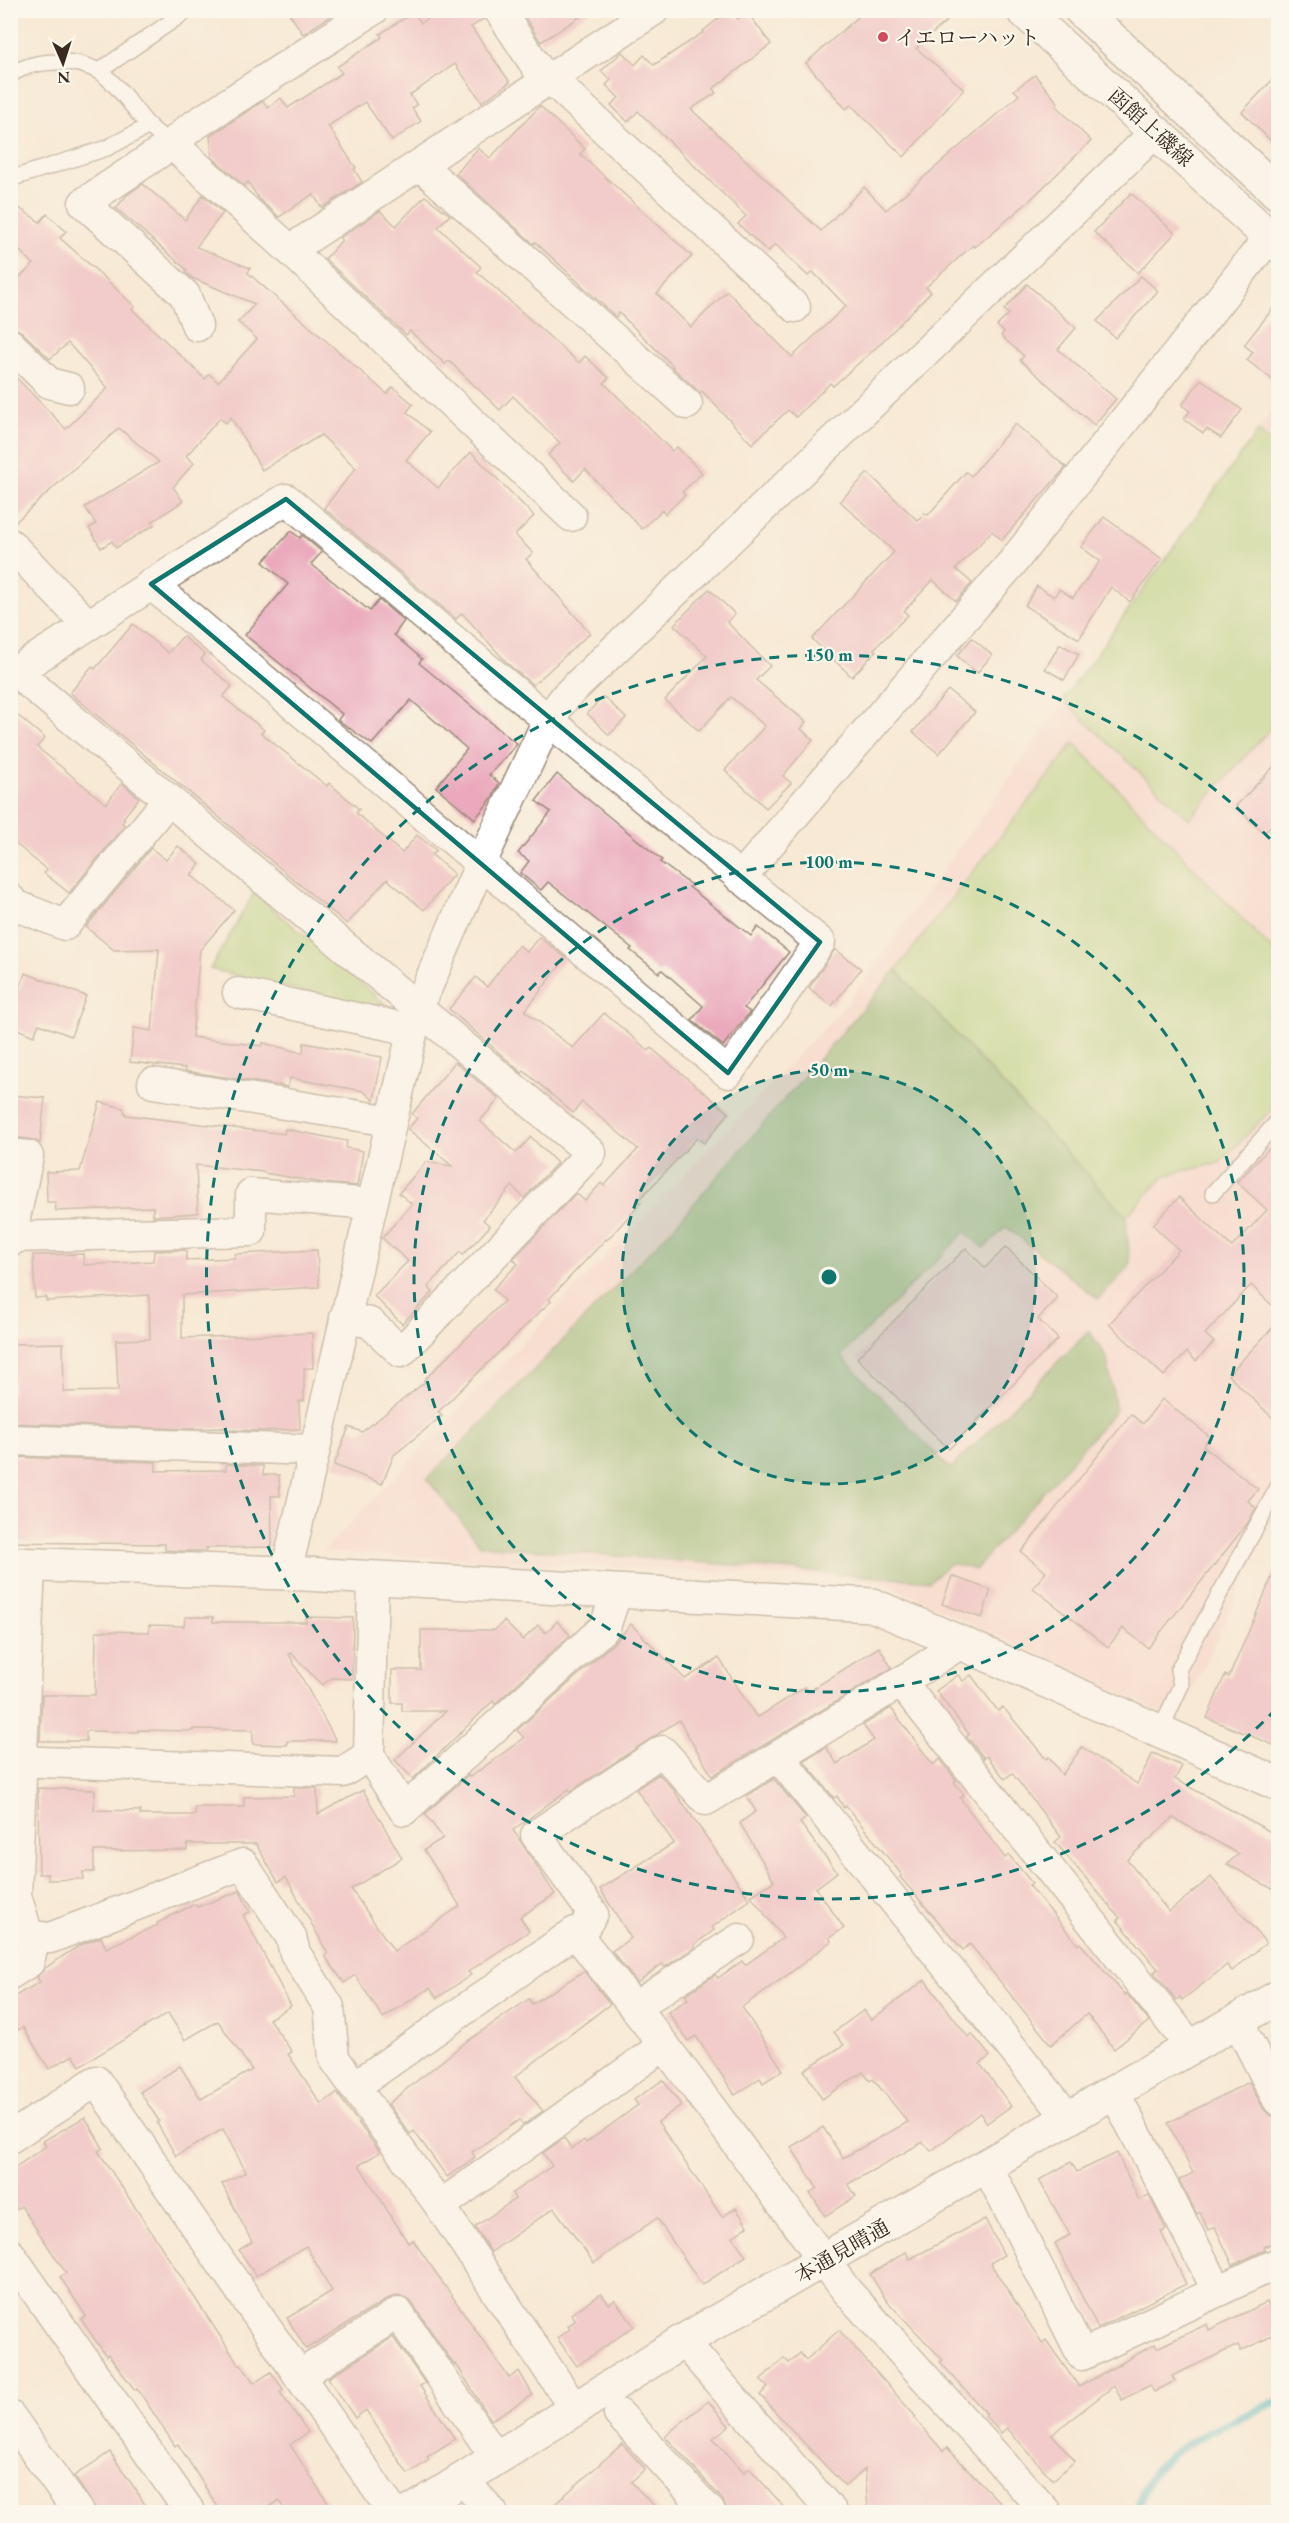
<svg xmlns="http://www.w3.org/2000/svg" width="1289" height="2523" viewBox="0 0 1289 2523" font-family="'EB Garamond','Noto Serif JP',serif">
  <rect width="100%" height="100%" fill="#fbf7ec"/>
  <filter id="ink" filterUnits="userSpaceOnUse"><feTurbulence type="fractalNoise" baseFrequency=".0167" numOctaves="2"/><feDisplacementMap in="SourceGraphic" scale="12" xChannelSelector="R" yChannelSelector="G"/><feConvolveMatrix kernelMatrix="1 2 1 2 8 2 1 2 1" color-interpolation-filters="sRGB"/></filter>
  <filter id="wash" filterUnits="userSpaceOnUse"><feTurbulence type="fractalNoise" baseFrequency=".008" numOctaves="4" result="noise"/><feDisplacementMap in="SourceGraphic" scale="24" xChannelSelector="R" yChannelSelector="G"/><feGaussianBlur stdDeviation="1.35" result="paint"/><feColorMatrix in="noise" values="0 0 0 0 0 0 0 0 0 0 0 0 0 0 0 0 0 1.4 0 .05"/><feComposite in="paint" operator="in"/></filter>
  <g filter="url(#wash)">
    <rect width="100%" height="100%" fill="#f7e9d5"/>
    <!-- built -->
    <path fill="#f7d0c9" d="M1278 403V1508L1178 1721 878 1580 323 1552 848 1003Z"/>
    <!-- green -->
    <g fill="#add079" stroke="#747d4c" stroke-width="1.5">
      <path d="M1258 431 1278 449V720L1189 819 1063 700Z"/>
      <path d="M1074 743 1278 956V1103L1219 1163 1166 1175 1126 1216 896 970Z"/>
      <path d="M254 893 397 1014 210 969Z"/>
    </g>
    <!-- forest -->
    <path fill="#8ab269" stroke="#626e44" stroke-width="1.5" d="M896 970 1126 1216 1130 1266 1098 1299 1006 1227 984 1248 965 1232 841 1356 950 1469 1089 1331 1107 1358 1116 1410 975 1570 950 1563 930 1581 480 1545 427 1479 672 1229Z"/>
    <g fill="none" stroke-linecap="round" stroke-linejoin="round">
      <!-- stream -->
      <path stroke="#4ab7c5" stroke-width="8" d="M1137 2512C1140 2498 1147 2477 1158 2467 1190 2435 1238 2420 1278 2401"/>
    </g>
    <g id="blocks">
      <!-- building -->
      <g fill="#eaa9bc">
        <path d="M287 10H340L303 34Z"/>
        <path d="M440 10H482L484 19 471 27 510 82 482 102 455 64 410 95 417 105 412 108 421 121 392 141 365 102 328 126 356 168 354 169 362 182 322 208 313 194 279 217 259 199 248 182 244 186 212 157 210 136 263 101 268 108 281 98 288 108 342 73 337 67 382 37 380 34 414 12 421 23Z"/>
        <path d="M520 10H591L541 42Z"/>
        <path d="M729 10 738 19 747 12 771 44 713 89 716 93 691 109 821 231 864 187 886 210 1019 95 1014 90 1035 75 1058 103 1056 106 1091 141 1027 203 975 247 973 245 926 287 931 292 879 345 833 386 830 383 796 417 788 410 752 444 702 391 700 393 672 367 673 366 619 313 616 317 535 242 534 244 456 174 478 148 490 158 540 106 585 149 580 154 692 256 657 294 691 327 727 291 792 357 846 306 813 272 808 276 775 244 768 252 738 224 746 216 638 111 628 122 611 105 619 98 606 85 611 80 601 71 622 52 635 65 644 55 654 65 704 32 703 31Z"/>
        <path d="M866 10H959L916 48 964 89 904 157 851 105 846 109 806 63Z"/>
        <path d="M1278 74V148L1242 112Z"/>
        <path d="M143 184 185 220 203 195 223 213 196 247 250 268 248 273 387 394 393 387 413 404 407 412 430 432 406 460 438 488 471 452 534 516 515 535 533 553 526 559 590 633 533 685 509 665 462 613 456 619 324 508 356 468 321 435 262 470 231 417 226 423 220 418 186 456 194 463 173 487 183 501 152 522 154 525 116 548 112 541 101 548 89 528 96 524 85 507 159 462 119 428 10 527V371L66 429 108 388 68 343 50 359 22 332 10 325V286L34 264 10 242V202L40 222 47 214 66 231 60 238 106 279 135 307 132 309 205 379 209 374 218 382 257 339 238 322 255 304 192 278 186 272 187 270 116 208 127 195Z"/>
        <path d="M1131 193 1175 233 1138 273 1094 232Z"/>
        <path d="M425 196 450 215 438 227 481 267 477 272 579 363 585 356 609 378 604 383 672 451 677 447 702 473 682 492 685 495 665 514 662 510 642 529 585 469 574 481 548 455 560 443 513 396 500 410 449 361 445 364 410 331 406 335 325 259 342 240 340 238 380 211 396 226Z"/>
        <path d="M1141 276 1158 291 1115 338 1097 321Z"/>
        <path d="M1027 284 1076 328 1058 349 1116 399 1094 425 1020 360 1024 356 1001 336 1004 332 997 326 1009 314 1004 310Z"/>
        <path d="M1278 302V384L1247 360 1253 352 1244 345Z"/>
        <path d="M1201 379 1242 410 1221 438 1207 429 1203 433 1184 419 1190 411 1182 405Z"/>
        <path d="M1015 424 1066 467 1002 540 992 531 956 569 972 583 956 601 933 580 904 611 908 615 874 649 876 651 852 677 812 639 894 552 840 501 868 473 918 521 925 513 928 515 966 472 971 476Z"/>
        <path d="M1104 517 1162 559 1130 602 1111 587 1079 639 1025 606 1037 586 1054 597 1059 589 1073 598 1100 561 1081 547Z"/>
        <path d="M291 531 300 538 302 535 322 552 311 564 370 611 379 600 404 621 394 635 422 659 419 663 517 744 489 775 499 783 492 798 475 819 436 787 467 749 411 700 372 744 338 720 342 714 245 635 288 584 263 562Z"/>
        <path d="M709 589 735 614 727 622 770 666 756 680 806 722 801 729 813 740 783 776 791 783 766 808 725 770 765 726 731 697 699 731 665 700 707 656 674 625Z"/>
        <path d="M133 624 168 653 183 636 205 655 201 660 232 686 223 697 264 730 261 733 327 786 329 783 359 809 356 813 402 853 417 835 436 850 432 855 454 874 424 910 387 879 347 924 70 693 92 666 95 669Z"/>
        <path d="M972 638 992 655 977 673 957 656Z"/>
        <path d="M1060 644 1079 654 1064 680 1045 669Z"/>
        <path d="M948 690 975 712 939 754 913 732Z"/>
        <path d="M604 697 626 718 609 735 587 713Z"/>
        <path d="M10 709 45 738 37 747 106 804 122 783 139 798 123 818 125 819 122 823 125 825 69 893 44 873 47 870 10 839Z"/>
        <path d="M1278 762V818L1264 833 1236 806Z"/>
        <path d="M557 774 662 860 660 862 691 885 689 887 751 936 758 927 789 952 744 1008 750 1012 723 1046 692 1020 703 1006 662 970 659 973 630 950 632 948 548 882 541 890 520 873 529 861 518 853 551 812 536 801Z"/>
        <path d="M178 846 200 864 191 875 234 910 200 950 192 1037 262 1046 263 1043 303 1053 304 1043 382 1057 374 1100 363 1091 290 1078 288 1087 185 1071V1068L130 1062 134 1028 152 1031 159 949 114 950 86 927 151 848 166 860Z"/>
        <path d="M539 937 566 958 525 1011 573 1048 604 1013 649 1051 651 1048 729 1113 704 1143 697 1138 638 1201 641 1203 607 1240 606 1239 549 1299 551 1301 438 1412 442 1416 394 1455 382 1484 334 1465 349 1427 362 1432 425 1382 424 1380 504 1301 493 1289 518 1264 513 1259 576 1193 585 1201 601 1183 604 1186 638 1149 582 1102 573 1113 524 1071 522 1073 449 1009 476 977 487 987 519 945 527 952Z"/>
        <path d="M835 949 861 969 832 1006 809 988Z"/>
        <path d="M25 973 86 996 71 1036 39 1024 34 1036 10 1026V988L19 991Z"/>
        <path d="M455 1062 499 1099 480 1121 516 1153 531 1137 557 1163 524 1198 512 1186 483 1220 490 1226 463 1255 460 1252 428 1287 433 1292 402 1324 374 1296 408 1261 382 1238 412 1204 399 1193 426 1162 452 1166 408 1129 417 1118 412 1114Z"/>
        <path d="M10 1095 45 1098 40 1143 30 1139 10 1137Z"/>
        <path d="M100 1102 123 1108 126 1115 284 1134 285 1129 347 1141 346 1148 363 1151 357 1186 323 1183 264 1173V1172L196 1165 198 1213 153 1216V1207L56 1211 55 1202H47L46 1172 80 1171Z"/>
        <path d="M1278 1139V1311L1251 1285 1205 1334 1214 1342 1196 1361 1187 1352 1164 1376 1109 1324 1179 1250 1153 1225 1179 1197 1232 1247 1267 1210 1237 1182Z"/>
        <path d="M1006 1247 1058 1298 1038 1319 1058 1339 949 1449 857 1358 966 1248 985 1268Z"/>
        <path d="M186 1250V1260L235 1258V1254L317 1250 319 1287 182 1295V1338L312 1333 313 1368H304V1401H299L300 1429 263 1431 226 1430V1428L186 1429 10 1423V1393H13L12 1344 63 1343 64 1392 118 1391 116 1340 150 1339 149 1295 46 1301V1297L35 1298 33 1255 83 1254 84 1265 153 1261 154 1251Z"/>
        <path d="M1278 1322V1423L1228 1375Z"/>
        <path d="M1162 1399 1210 1437 1203 1446 1258 1489 1248 1501 1256 1508 1247 1524 1148 1648 1123 1628 1108 1647 1033 1588 1046 1572 1021 1552 1131 1414 1143 1424Z"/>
        <path d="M10 1457 156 1462V1471L226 1470V1464L263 1466V1475H279L280 1496H271L272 1547 206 1548V1551H184L165 1550V1544L10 1542Z"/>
        <path d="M1278 1563V1747L1207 1718 1225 1675 1229 1677Z"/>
        <path d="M952 1576 991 1590 982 1618 942 1604Z"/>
        <path d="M185 1617H213V1622H306V1617L353 1618 352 1679 332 1678 322 1685 291 1653 289 1654 336 1741H287V1745L253 1744V1730L193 1729V1731L138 1730V1732L86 1731V1741H40L42 1695H95L96 1631 149 1632V1625L184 1626Z"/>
        <path d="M504 1621 523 1640 538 1625 546 1633 557 1621 570 1635 495 1704 493 1701 413 1779 395 1760 446 1711H402V1703H392V1670H421V1630H495Z"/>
        <path d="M631 1624 685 1679 719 1658 757 1718 805 1687 808 1692 879 1647 892 1668 712 1776 679 1720 571 1791 569 1789 513 1830 555 1894 520 1917 529 1931 468 1972 471 1975 437 1998 430 1988 383 2018 355 1975 344 1983 325 1956 328 1954 286 1877 278 1882 256 1844H187V1850L94 1851V1872H83V1879L48 1880V1874H39L38 1788 95 1790 94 1810 141 1811 140 1815H195V1807H244V1797L294 1796V1788H317L318 1814 363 1790 402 1858 351 1889 394 1951 460 1906 424 1850 443 1838 425 1814 468 1775 470 1777 524 1738 517 1730 617 1640Z"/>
        <path d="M958 1675 963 1681 971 1675 998 1711 1003 1707 1046 1759 1049 1757 1062 1775 1082 1747 1137 1784 1153 1753 1182 1766 1175 1779 1278 1836V1892L1227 1864 1239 1854 1173 1818 1127 1860 1169 1912 1211 1877 1266 1943 1232 1971 1227 1965 1182 2000 1180 1997 1176 2000 1154 1972 1158 1969 1117 1920 1120 1918 1055 1842 1061 1837 1012 1773 1005 1779 987 1756 984 1758 966 1736 969 1734 936 1691Z"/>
        <path d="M891 1708 933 1765 940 1759 956 1780 954 1782 964 1795 960 1798 1005 1858 1009 1855 1032 1883 1029 1885 1078 1945 1080 1943 1125 1995 1126 1993 1149 2021 1114 2049 1087 2014 1051 2045 970 1944 963 1950 900 1877 902 1875 846 1806 844 1808 837 1796 834 1798 804 1761 826 1747 837 1764 874 1740 863 1725Z"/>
        <path d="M659 1774 673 1789 750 1900 712 1927 714 1930 694 1945 695 1947 665 1967 662 1964 637 1983 612 1951 631 1938 600 1889 674 1843 636 1789Z"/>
        <path d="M774 1779 806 1818 800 1823 837 1872 816 1888 844 1928 829 1938 831 1941 797 1968 742 2007 783 2070 763 2083 760 2078 735 2095 696 2036 688 2041 668 2012 688 1999 685 1995 715 1975 718 1978 742 1961 745 1965 783 1938 751 1896 774 1881 740 1823 756 1811 746 1796Z"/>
        <path d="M240 1891 250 1912 243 1915 291 2006 269 2019 292 2052 288 2054 321 2104 337 2093 360 2125 380 2152 359 2165 408 2243 413 2240 509 2378 519 2371 533 2395 491 2420 456 2364 454 2365 412 2303 406 2298 398 2296 389 2298 306 2349 287 2318 332 2291 306 2246 256 2276 239 2250 252 2242 222 2184 246 2172 223 2129 176 2156 157 2123 159 2121 140 2092 180 2066 201 2099 252 2070 218 2021 185 2040 168 2013 80 2066 73 2055 49 2069 23 2027 10 2034V1999L40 1982 37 1977 45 1968 80 1945 101 1937 106 1948 158 1925 157 1923 195 1904 197 1907Z"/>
        <path d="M584 1971 610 2004 515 2077 543 2111 523 2125 519 2120 472 2152 475 2157 447 2177 414 2131 410 2134 388 2104 466 2042 529 1999 532 2004Z"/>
        <path d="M925 1980 968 2037 972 2034 990 2056 980 2064 1011 2106 987 2123 980 2113 931 2151 923 2142 848 2184 856 2196 825 2216 810 2193 817 2188 791 2147 823 2127 843 2158 908 2122 873 2079 870 2081 863 2072 822 2099 804 2070 844 2045 834 2032 864 2010 871 2020Z"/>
        <path d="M663 2080 681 2105 658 2122 722 2217 736 2208 748 2226 733 2237 746 2256 702 2285 657 2218 594 2263 554 2208 491 2252 475 2227 515 2199 512 2193 552 2166 543 2153 564 2138 572 2149 584 2140 586 2143 638 2105 634 2100Z"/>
        <path d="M1249 2082 1263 2108 1269 2115 1278 2117V2240L1264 2247 1265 2250 1233 2265 1215 2227 1208 2230 1200 2212 1197 2214 1179 2180 1193 2173 1168 2123Z"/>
        <path d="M85 2117 103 2148 98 2151 239 2365 241 2364 254 2383 271 2372 283 2389 280 2392 308 2432 290 2445 334 2512H286L279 2501 261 2512H221L178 2444 175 2446 137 2388 135 2390 108 2354 106 2356 81 2319 86 2316 60 2277 66 2273 21 2206 10 2214V2171L46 2146 43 2141Z"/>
        <path d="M1117 2153 1139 2200 1149 2195 1166 2230 1161 2232 1186 2284 1098 2328 1055 2243 1070 2235 1039 2180 1071 2162 1077 2172Z"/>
        <path d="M985 2219 1004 2255 990 2263 1042 2343 1046 2340 1079 2387 1155 2344 1157 2348 1207 2324 1209 2330 1267 2302 1278 2325V2333L1241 2351 1238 2345 1172 2376 1175 2381 1154 2392 1150 2385 1122 2400 1114 2386 1052 2434 1075 2461 1053 2480 1007 2428 1001 2433 985 2416 987 2414 940 2362 943 2360 886 2300 870 2274 906 2252 910 2259Z"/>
        <path d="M601 2294 609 2304 615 2300 634 2326 577 2366 557 2338 570 2329 568 2326 576 2320 571 2314Z"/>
        <path d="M839 2330 916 2417 914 2418 943 2451 947 2448 1009 2512H874L873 2507 868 2508 865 2469 845 2486 803 2442 760 2395 768 2387 760 2380 784 2358 789 2363 800 2353 806 2360Z"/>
        <path d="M393 2337 425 2383 420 2386 455 2439 427 2457 429 2460 408 2474 366 2410 355 2418 328 2378Z"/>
        <path d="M708 2401 729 2426 713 2438 744 2472 749 2468 789 2512H727L723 2500 665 2436Z"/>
        <path d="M622 2444 645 2469 631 2482 660 2512H546Z"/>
        <path d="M110 2452 135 2489 150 2512H98L74 2476Z"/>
      </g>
    </g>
  </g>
  <g filter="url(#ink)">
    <use href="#blocks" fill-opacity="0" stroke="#998a7a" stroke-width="1.5"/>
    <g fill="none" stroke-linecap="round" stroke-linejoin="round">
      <defs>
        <g id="service">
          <path d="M99 71 188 10"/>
          <path d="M10 75C26 65 40 62 59 62 107 61 119 92 147 124 154 132 164 138 172 144"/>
          <path d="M10 179 107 148 149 126"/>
          <path d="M1213 1193 1278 1121"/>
          <path d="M1160 1731 1181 1685 1178 1670 1278 1487"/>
        </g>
        <g id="minor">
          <path d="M499 10 546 81"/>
          <path d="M550 78 795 307"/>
          <path d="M172 144 190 128 373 10"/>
          <path d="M420 165 687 404"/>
          <path d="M290 250 654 10"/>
          <path d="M197 326 185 295 84 203 172 144 290 250 571 516"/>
          <path d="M10 344 49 383 69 388"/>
          <path d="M10 544 88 625"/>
          <path d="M16 672 591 1153 401 1352 370 1323 345 1317"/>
          <path d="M10 675 286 499 548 720 820 942 728 1073 151 584"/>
          <path d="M740 878 1012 563 1270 236"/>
          <path d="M10 899 15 905 65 925 169 799"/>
          <path d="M238 993 412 1030"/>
          <path d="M153 1083 391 1121"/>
          <path d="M10 1154 28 1156 10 1242"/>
          <path d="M12 1237 251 1231V1194L371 1204"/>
          <path d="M10 1440 314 1450"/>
          <path d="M286 1573 418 1008 480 865 548 720 566 696 1157 131"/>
          <path d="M901 1682 1191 2047"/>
          <path d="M369 1755 404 1810 605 1627 617 1591"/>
          <path d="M779 1757 1069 2119"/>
          <path d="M10 1761 343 1772 369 1755 373 1578"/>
          <path d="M30 1936 50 1938 243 1864 291 1937 295 1953 329 2007 334 2058 440 2206 574 2408"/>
          <path d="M579 1936 593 1913 536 1835 662 1751 706 1800 901 1682 961 1643"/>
          <path d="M10 1974 29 1962 32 1948 16 1896 30 1565"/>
          <path d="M635 2007 739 1939"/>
          <path d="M1238 2022 1278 2100"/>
          <path d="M354 2087 575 1932 664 2045 846 2290 1046 2512"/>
          <path d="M1115 2094 1218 2291"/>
          <path d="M10 2138 96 2081 393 2512"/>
          <path d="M987 2166 1082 2355 1278 2263"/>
          <path d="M440 2206 664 2045"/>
          <path d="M10 2254 190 2512"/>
          <path d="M683 2341 832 2512"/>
          <path d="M299 2376 398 2313 496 2458"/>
          <path d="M619 2414 710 2512"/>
          <path d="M10 2416 78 2512"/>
          <path d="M462 2479 492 2512"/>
        </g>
        <g id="tertiary">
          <path d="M10 1564 286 1573 872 1605 961 1643 1278 1784"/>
          <path d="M411 2512 683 2341 1278 1997"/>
        </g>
        <g id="primary">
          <path d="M1023 10 1278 245"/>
          <path d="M1081 10 1278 193"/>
        </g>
      </defs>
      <!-- service casing -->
      <use href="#service" stroke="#998a7a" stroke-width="18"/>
      <!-- minor casing -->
      <use href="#minor" stroke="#998a7a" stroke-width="33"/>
      <!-- tertiary casing -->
      <use href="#tertiary" stroke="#998a7a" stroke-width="36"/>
      <!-- primary casing -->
      <use href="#primary" stroke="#998a7a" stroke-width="36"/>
      <!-- service -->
      <use href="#service" stroke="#fff" stroke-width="15"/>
      <!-- minor -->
      <use href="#minor" stroke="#fff" stroke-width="30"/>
      <!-- tertiary -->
      <use href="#tertiary" stroke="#fff" stroke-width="33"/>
      <!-- primary -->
      <use href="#primary" stroke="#fff" stroke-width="33"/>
    </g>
  </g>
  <!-- marked area -->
  <path d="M0 0H1289V2523H0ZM286 499 820 942 728 1073 151 584Z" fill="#f7e9d5" fill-opacity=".55" fill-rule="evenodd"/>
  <path fill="none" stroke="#0f766e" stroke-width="4.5" stroke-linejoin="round" d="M286 499 820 942 728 1073 151 584Z"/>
  <!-- distance rings -->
  <circle cx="829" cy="1277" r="207" fill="#0f766e" fill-opacity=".12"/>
  <g fill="none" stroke="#0f766e" stroke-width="3" stroke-dasharray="10 8">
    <circle cx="829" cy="1277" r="207"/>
    <circle cx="829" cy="1277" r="415"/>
    <path d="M1276 1709A622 622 0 1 1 1276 845"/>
  </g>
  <!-- markers -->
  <circle fill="#d1495b" stroke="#fbf7ec" stroke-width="2" cx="883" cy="37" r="6"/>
  <g text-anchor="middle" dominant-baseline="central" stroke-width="4.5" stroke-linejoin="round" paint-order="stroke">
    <!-- poi labels -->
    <g font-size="21" fill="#3b2a1e" stroke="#fbf7ec" text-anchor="start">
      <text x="895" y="37">イエローハット</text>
    </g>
    <!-- street labels -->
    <g font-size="21" fill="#3b2a1e" stroke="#fbf7ec">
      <text transform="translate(1151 127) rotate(42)">函館上磯線</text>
      <text transform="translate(842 2251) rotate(-30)">本通見晴通</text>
    </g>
  </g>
  <circle cx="829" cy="1277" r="9" fill="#0f766e" stroke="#fbf7ec" stroke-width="3"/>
  <g font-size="18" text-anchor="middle" font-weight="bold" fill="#0f766e" stroke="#fbf7ec" stroke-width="4.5" stroke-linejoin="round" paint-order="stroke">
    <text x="829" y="661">150 m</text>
    <text x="829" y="868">100 m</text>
    <text x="829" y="1076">50 m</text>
  </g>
  <!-- margin -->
  <rect width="1289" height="2523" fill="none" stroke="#fbf7ec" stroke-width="36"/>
  <!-- north arrow -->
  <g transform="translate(63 63) rotate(177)" stroke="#fbf7ec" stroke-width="4.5" paint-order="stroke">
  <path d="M0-4.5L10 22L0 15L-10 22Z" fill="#3b2a1e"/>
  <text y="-9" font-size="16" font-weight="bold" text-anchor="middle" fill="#3b2a1e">N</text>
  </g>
</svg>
